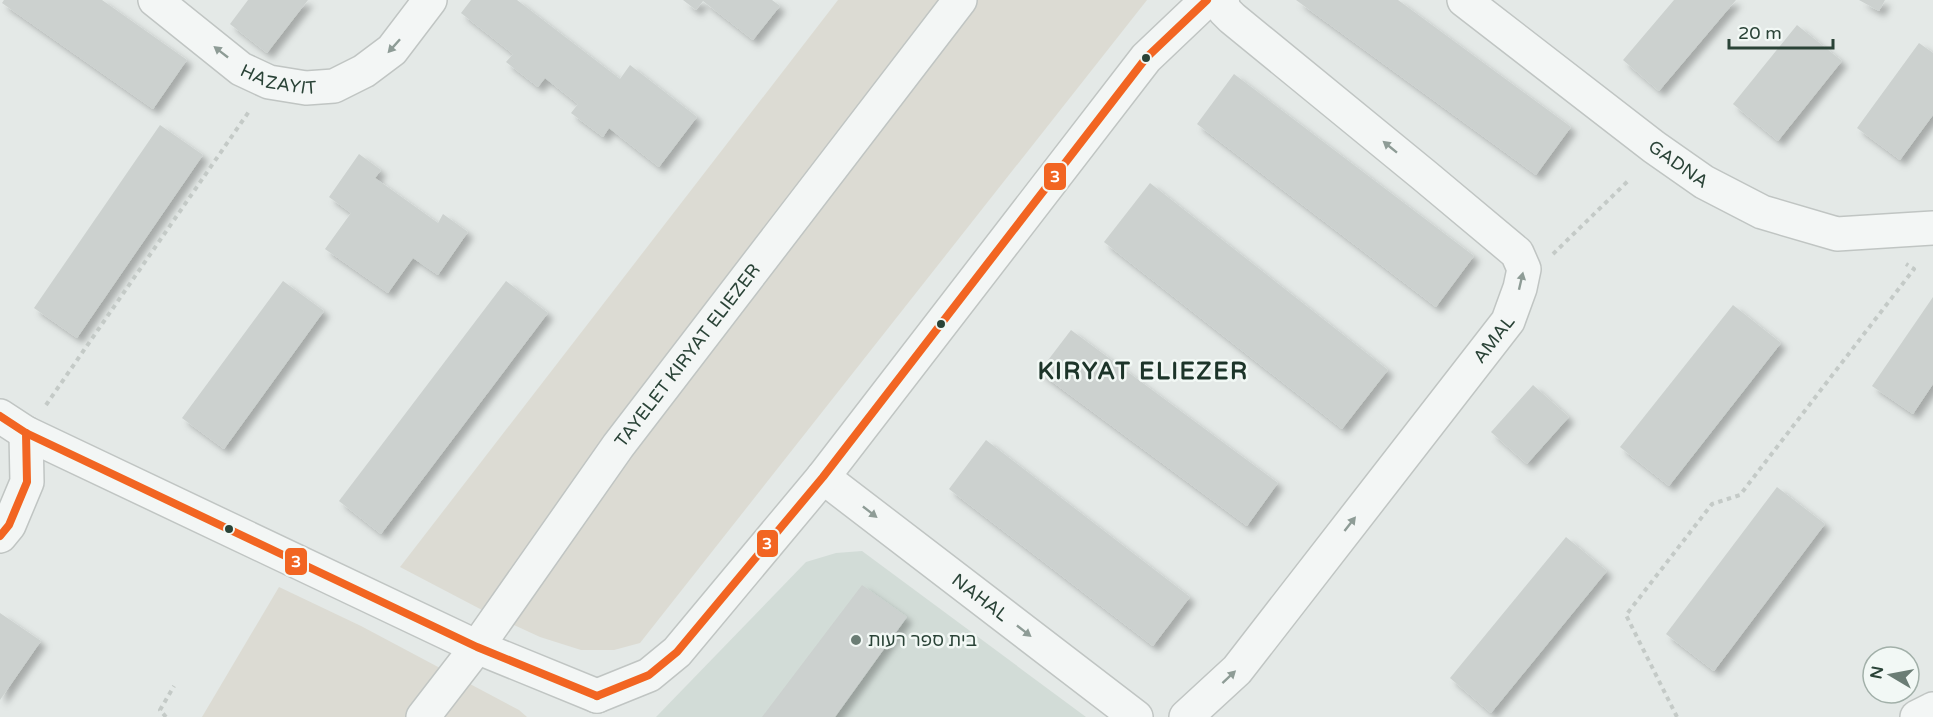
<svg xmlns="http://www.w3.org/2000/svg" width="1933" height="717" viewBox="0 0 1933 717" font-family="'Varela Round','Noto Sans Hebrew',sans-serif">
  <defs>
    <filter id="shadow"><feDropShadow dx="5.5" dy="5.5" stdDeviation="3" flood-color="#0004"/></filter>
  </defs>
  <rect width="100%" height="100%" fill="#e4e9e7"/>
  <!-- built -->
  <path fill="#d2dcd7" d="M862 551 1086 717H656L806 562 836 553Z"/>
  <!-- green -->
  <g fill="#dcdbd3">
    <path d="M838 0H1147L640 643 614 650H581L540 637 484 611 400 567Z"/>
    <path d="M279 587 361 626 519 710 527 717H202Z"/>
  </g>
  <!-- building -->
  <g fill="#ccd1cf" filter="url(#shadow)">
    <path d="M4 0H102L187 60 153 109 2 3Z"/>
    <path d="M248 0H308L267 53 230 24Z"/>
    <path d="M471 0H517L620 79 630 65 697 117 659 167 609 128 603 137 571 113 578 104 545 78 538 87 506 62 513 54 461 13Z"/>
    <path d="M683 0H772L780 6 753 40 703 1 696 10Z"/>
    <path d="M1296 0H1398L1571 127 1536 175Z"/>
    <path d="M1674 0H1736L1659 91 1623 60Z"/>
    <path d="M1859 0H1885L1879 11Z"/>
    <path d="M1797 25 1842 61 1778 141 1733 104Z"/>
    <path d="M1919 43 1933 53V115L1900 160 1857 128Z"/>
    <path d="M1234 74 1474 256 1436 307 1197 124Z"/>
    <path d="M160 125 203 155 77 338 34 308Z"/>
    <path d="M359 154 381 170 375 178 438 223 443 214 468 232 438 275 413 258 388 293 325 249 351 213 329 197Z"/>
    <path d="M1150 183 1388 370 1342 429 1104 242Z"/>
    <path d="M283 281 324 311 224 449 182 418Z"/>
    <path d="M506 281 548 313 381 534 339 501Z"/>
    <path d="M1933 297V384L1913 414 1872 386Z"/>
    <path d="M1733 305 1781 343 1669 486 1620 447Z"/>
    <path d="M1071 330 1278 483 1247 526 1039 372Z"/>
    <path d="M1533 385 1569 417 1527 464 1491 432Z"/>
    <path d="M986 440 1190 597 1153 646 949 489Z"/>
    <path d="M1777 487 1825 524 1714 671 1666 634Z"/>
    <path d="M1566 537 1607 571 1491 713 1450 678Z"/>
    <path d="M862 585 907 617 835 717H762Z"/>
    <path d="M0 613 41 641 0 700Z"/>
  </g>
  <g fill="none" stroke-linecap="round" stroke-linejoin="round">
    <defs>
      <g id="minor">
        <path id="s1" d="M155 0 241 69 269 82 306 88 334 86 364 71 392 50 430 0"/>
        <path id="s2" d="M1464 0 1654 147 1704 182 1762 212 1837 234 1933 228"/>
        <path d="M0 416 26 433 477 647 597 696"/>
        <path id="s3" d="M823 477 1136 717"/>
        <path d="M0 536 9 525 27 482 26 433"/>
        <path d="M597 696 649 675 677 652 823 477 1146 58 1207 0"/>
        <path id="s4" d="M423 717 477 647 618 446 960 0"/>
        <path id="s5" d="M1186 717 1237 670 1508 321 1520 288 1524 269 1517 253 1425 176 1232 18 1224 10 1222 0"/>
        <path d="M1917 717 1933 709"/>
      </g>
    </defs>
    <!-- minor casing -->
    <use href="#minor" stroke="#c0c5c3" stroke-width="36"/>
    <!-- path -->
    <g stroke="#c4cac7" stroke-width="4" stroke-dasharray="4.5 4.5" stroke-linecap="butt">
      <path d="M1553 254 1630 179"/>
      <path d="M46 405 250 110"/>
      <path d="M166 717 160 710 174 686"/>
      <path d="M1677 717 1626 615 1712 504 1740 495 1914 269 1906 264"/>
    </g>
    <!-- minor -->
    <use href="#minor" stroke="#f3f6f5" stroke-width="33"/>
    <defs>
      <g id="bus-1">
        <path d="M0 416 26 433 477 647 597 696"/>
        <path d="M0 536 9 525 27 482 26 433"/>
        <path d="M597 696 649 675 677 652 823 477 1146 58 1207 0"/>
      </g>
    </defs>
    <!-- bus-1 casing -->
    <use href="#bus-1" stroke="#f2f8f5" stroke-width="12"/>
    <!-- bus-1 -->
    <use href="#bus-1" stroke="#f26522" stroke-width="8"/>
  </g>
  <!-- one-way arrows -->
  <defs><path id="oneway-solid" d="M-6-.8H1V-3.2L6.5 0L1 3.2V.8H-6Z" transform="scale(1.5)"/></defs>
  <g fill="#8e9c96">
    <use href="#oneway-solid" transform="translate(394 46) rotate(132)"/>
    <use href="#oneway-solid" transform="translate(221 52) rotate(-142)"/>
    <use href="#oneway-solid" transform="translate(1390 147) rotate(-141)"/>
    <use href="#oneway-solid" transform="translate(1521 281) rotate(-77)"/>
    <use href="#oneway-solid" transform="translate(870 512) rotate(38)"/>
    <use href="#oneway-solid" transform="translate(1350 524) rotate(-52)"/>
    <use href="#oneway-solid" transform="translate(1024 631) rotate(38)"/>
    <use href="#oneway-solid" transform="translate(1229 677) rotate(-43)"/>
  </g>
  <!-- markers -->
  <g fill="#2a4337" stroke="#f2f8f5" stroke-width="2">
    <circle cx="1146" cy="58" r="5"/>
    <circle cx="941" cy="324" r="5"/>
    <circle cx="229" cy="529" r="5"/>
  </g>
  <circle fill="#6b7d75" stroke="#f2f8f5" stroke-width="2" cx="856" cy="640" r="6"/>
  <g text-anchor="middle" dominant-baseline="central" stroke-width="5" stroke-linejoin="round" paint-order="stroke">
    <!-- street labels -->
    <g font-size="18" fill="#2a4337" stroke="#f2f8f5">
      <text stroke="none"><textPath href="#s1" startOffset="150">HAZAYIT</textPath></text>
      <text stroke="none"><textPath href="#s2" startOffset="270">GADNA</textPath></text>
      <text stroke="none"><textPath href="#s5" startOffset="488">AMAL</textPath></text>
      <text stroke="none"><textPath href="#s4" startOffset="448">TAYELET KIRYAT ELIEZER</textPath></text>
      <text stroke="none"><textPath href="#s3" startOffset="198">NAHAL</textPath></text>
    </g>
    <!-- poi labels -->
    <g font-size="18" fill="#2a4337" stroke="#f2f8f5" text-anchor="start">
      <text x="868" y="640">בית ספר רעות</text>
    </g>
    <!-- district labels -->
    <g font-size="24" font-weight="bold" letter-spacing="1.5" fill="#1c3429" stroke="#f2f8f5">
      <text x="1143" y="371">KIRYAT ELIEZER</text>
    </g>
  </g>
  <g stroke="#f2f8f5" stroke-width="2">
    <rect x="1043" y="162" width="24" height="29" rx="6" fill="#f26522"/>
    <rect x="756" y="529" width="23" height="29" rx="6" fill="#f26522"/>
    <rect x="284" y="547" width="24" height="29" rx="6" fill="#f26522"/>
  </g>
  <g font-size="16" text-anchor="middle" font-weight="bold" fill="#fff">
    <text x="1055" y="182">3</text>
    <text x="767" y="549">3</text>
    <text x="296" y="567">3</text>
  </g>
  <!-- north arrow -->
  <g transform="translate(1891 675) rotate(280)"><circle r="28" fill="#f2f8f5" stroke="#a2b0a9" stroke-width="1.5"/>
  <path d="M0-4.5L10 22L0 15L-10 22Z" fill="#6b7d75"/>
  <text y="-9" font-size="16" font-weight="bold" text-anchor="middle" fill="#2a4337">N</text>
  </g>
  <!-- scale -->
  <path d="M1729 39v9h104v-9" fill="none" stroke="#2a4337" stroke-width="3"/>
  <text x="1738" y="39" font-size="18" fill="#2a4337" stroke="#f2f8f5" stroke-width="4.5" paint-order="stroke">20 m</text>
</svg>
